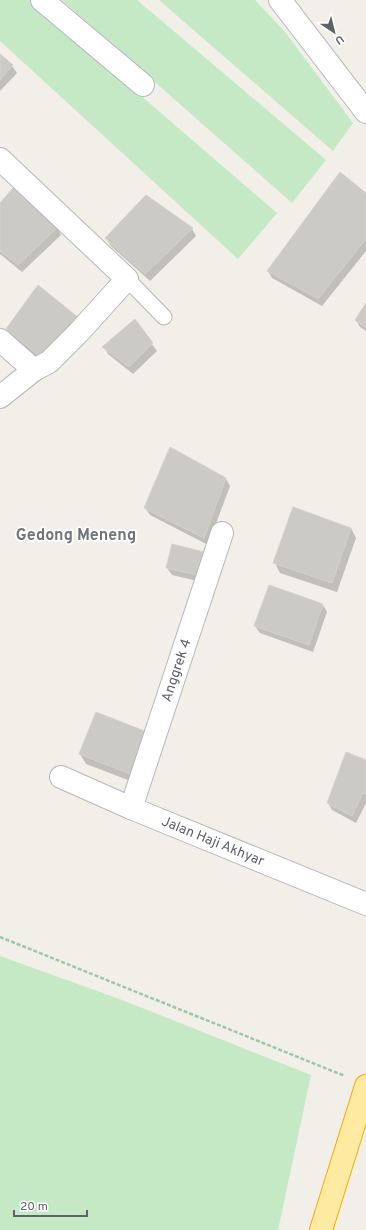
<svg xmlns="http://www.w3.org/2000/svg" width="366" height="1230" viewBox="0 0 366 1230" font-family="Overpass,sans-serif">
  <rect width="100%" height="100%" fill="#f1efe8"/>
  <!-- green -->
  <g fill="#c5e8c5">
    <path d="M0 0H30L277 213 238 259 0 41Z"/>
    <path d="M62 0H137L326 160 292 203Z"/>
    <path d="M159 0H255L285 32 353 123 333 151Z"/>
    <path d="M0 956 122 1000 311 1075 278 1230H0Z"/>
  </g>
  <!-- shadow -->
  <g fill="#0003">
    <path d="M0 55 12 66 17 73 0 91Z"/>
    <path d="M366 194V251L322 306 272 278 268 271Z"/>
    <path d="M146 196 192 229 196 236 150 281 111 246 106 238Z"/>
    <path d="M0 205 57 227 61 235 22 272 0 254Z"/>
    <path d="M38 287 49 367 12 337 7 329Z"/>
    <path d="M366 305V331L360 327 356 320Z"/>
    <path d="M134 320 157 351 133 374 108 354 104 347Z"/>
    <path d="M226 479 230 486 208 545 150 515 145 508Z"/>
    <path d="M351 528 356 538 337 592 280 573 275 563Z"/>
    <path d="M173 545 206 583 172 575 167 568Z"/>
    <path d="M323 605 327 612 313 652 260 633 255 626Z"/>
    <path d="M97 713 141 785 86 764 80 754Z"/>
    <path d="M366 761V803L356 823 332 810 328 803Z"/>
  </g>
  <!-- building -->
  <g fill="#cccac5" stroke="#d6d1c6">
    <path d="M0 54 13 65 0 80Z"/>
    <path d="M340 172 366 193V239L318 299 267 271Z"/>
    <path d="M14 187 58 227 18 265 0 251V203Z"/>
    <path d="M146 195 193 228 145 274 105 238Z"/>
    <path d="M38 285 80 319 44 360 6 329Z"/>
    <path d="M366 303V328L355 320Z"/>
    <path d="M135 319 153 343 129 367 102 347Z"/>
    <path d="M170 447 226 478 204 538 144 508Z"/>
    <path d="M293 507 351 528 332 583 273 563Z"/>
    <path d="M172 544 208 553 202 576 166 568Z"/>
    <path d="M269 585 323 604 309 645 254 626Z"/>
    <path d="M96 712 152 734 135 776 79 754Z"/>
    <path d="M346 752 366 760V794L363 793 352 816 327 803Z"/>
  </g>
  <g fill="none" stroke-linecap="round" stroke-linejoin="round">
    <defs>
      <path id="service" d="M127 279 164 317"/>
      <g id="minor">
        <path d="M42 0 143 85"/>
        <path d="M0 159 127 279 79 332 49 362 34 370 0 397"/>
        <path d="M0 340 34 370"/>
        <path id="s1" d="M61 777 131 808 366 904"/>
        <path id="s2" d="M131 808 222 533"/>
      </g>
      <path id="tertiary" d="M280 0 366 112"/>
      <path id="trunk" d="M321 1230 366 1086"/>
    </defs>
    <!-- service casing -->
    <use href="#service" stroke="#b5b8bc" stroke-width="17"/>
    <!-- minor casing -->
    <use href="#minor" stroke="#b5b8bc" stroke-width="24"/>
    <!-- tertiary casing -->
    <use href="#tertiary" stroke="#b5b8bc" stroke-width="24"/>
    <!-- trunk casing -->
    <use href="#trunk" stroke="#f9ab00" stroke-width="24"/>
    <!-- path -->
    <path stroke="#9cc7a9" stroke-width="2.5" stroke-dasharray="4 2" stroke-linecap="butt" d="M0 937 345 1076"/>
    <!-- service -->
    <use href="#service" stroke="#fff" stroke-width="15"/>
    <!-- minor -->
    <use href="#minor" stroke="#fff" stroke-width="22"/>
    <!-- tertiary -->
    <use href="#tertiary" stroke="#fff" stroke-width="22"/>
    <!-- trunk -->
    <use href="#trunk" stroke="#feeaa1" stroke-width="22"/>
  </g>
  <g text-anchor="middle" dominant-baseline="central" stroke-width="3.5" stroke-linejoin="round" paint-order="stroke">
    <!-- street labels -->
    <g font-size="14" fill="#5f6368" stroke="#fff">
      <text stroke="none"><textPath href="#s2" startOffset="145">Anggrek 4</textPath></text>
      <text stroke="none"><textPath href="#s1" startOffset="165">Jalan Haji Akhyar</textPath></text>
    </g>
    <!-- quarter labels -->
    <g font-size="16" font-weight="bold" fill="#70757a" stroke="#fff">
      <text x="76" y="536">Gedong Meneng</text>
    </g>
  </g>
  <!-- north arrow -->
  <g transform="translate(334 32) rotate(145)" stroke="#ffffff" stroke-width="3" paint-order="stroke">
  <path d="M0-3L7 15L0 10L-7 15Z" fill="#5f6368"/>
  <text y="-6" font-size="11" font-weight="bold" text-anchor="middle" fill="#5f6368">U</text>
  </g>
  <!-- scale -->
  <path d="M14 1210v6h73v-6" fill="none" stroke="#5f6368" stroke-width="2"/>
  <text x="20" y="1210" font-size="12" fill="#5f6368" stroke="#ffffff" stroke-width="3" paint-order="stroke">20 m</text>
</svg>
